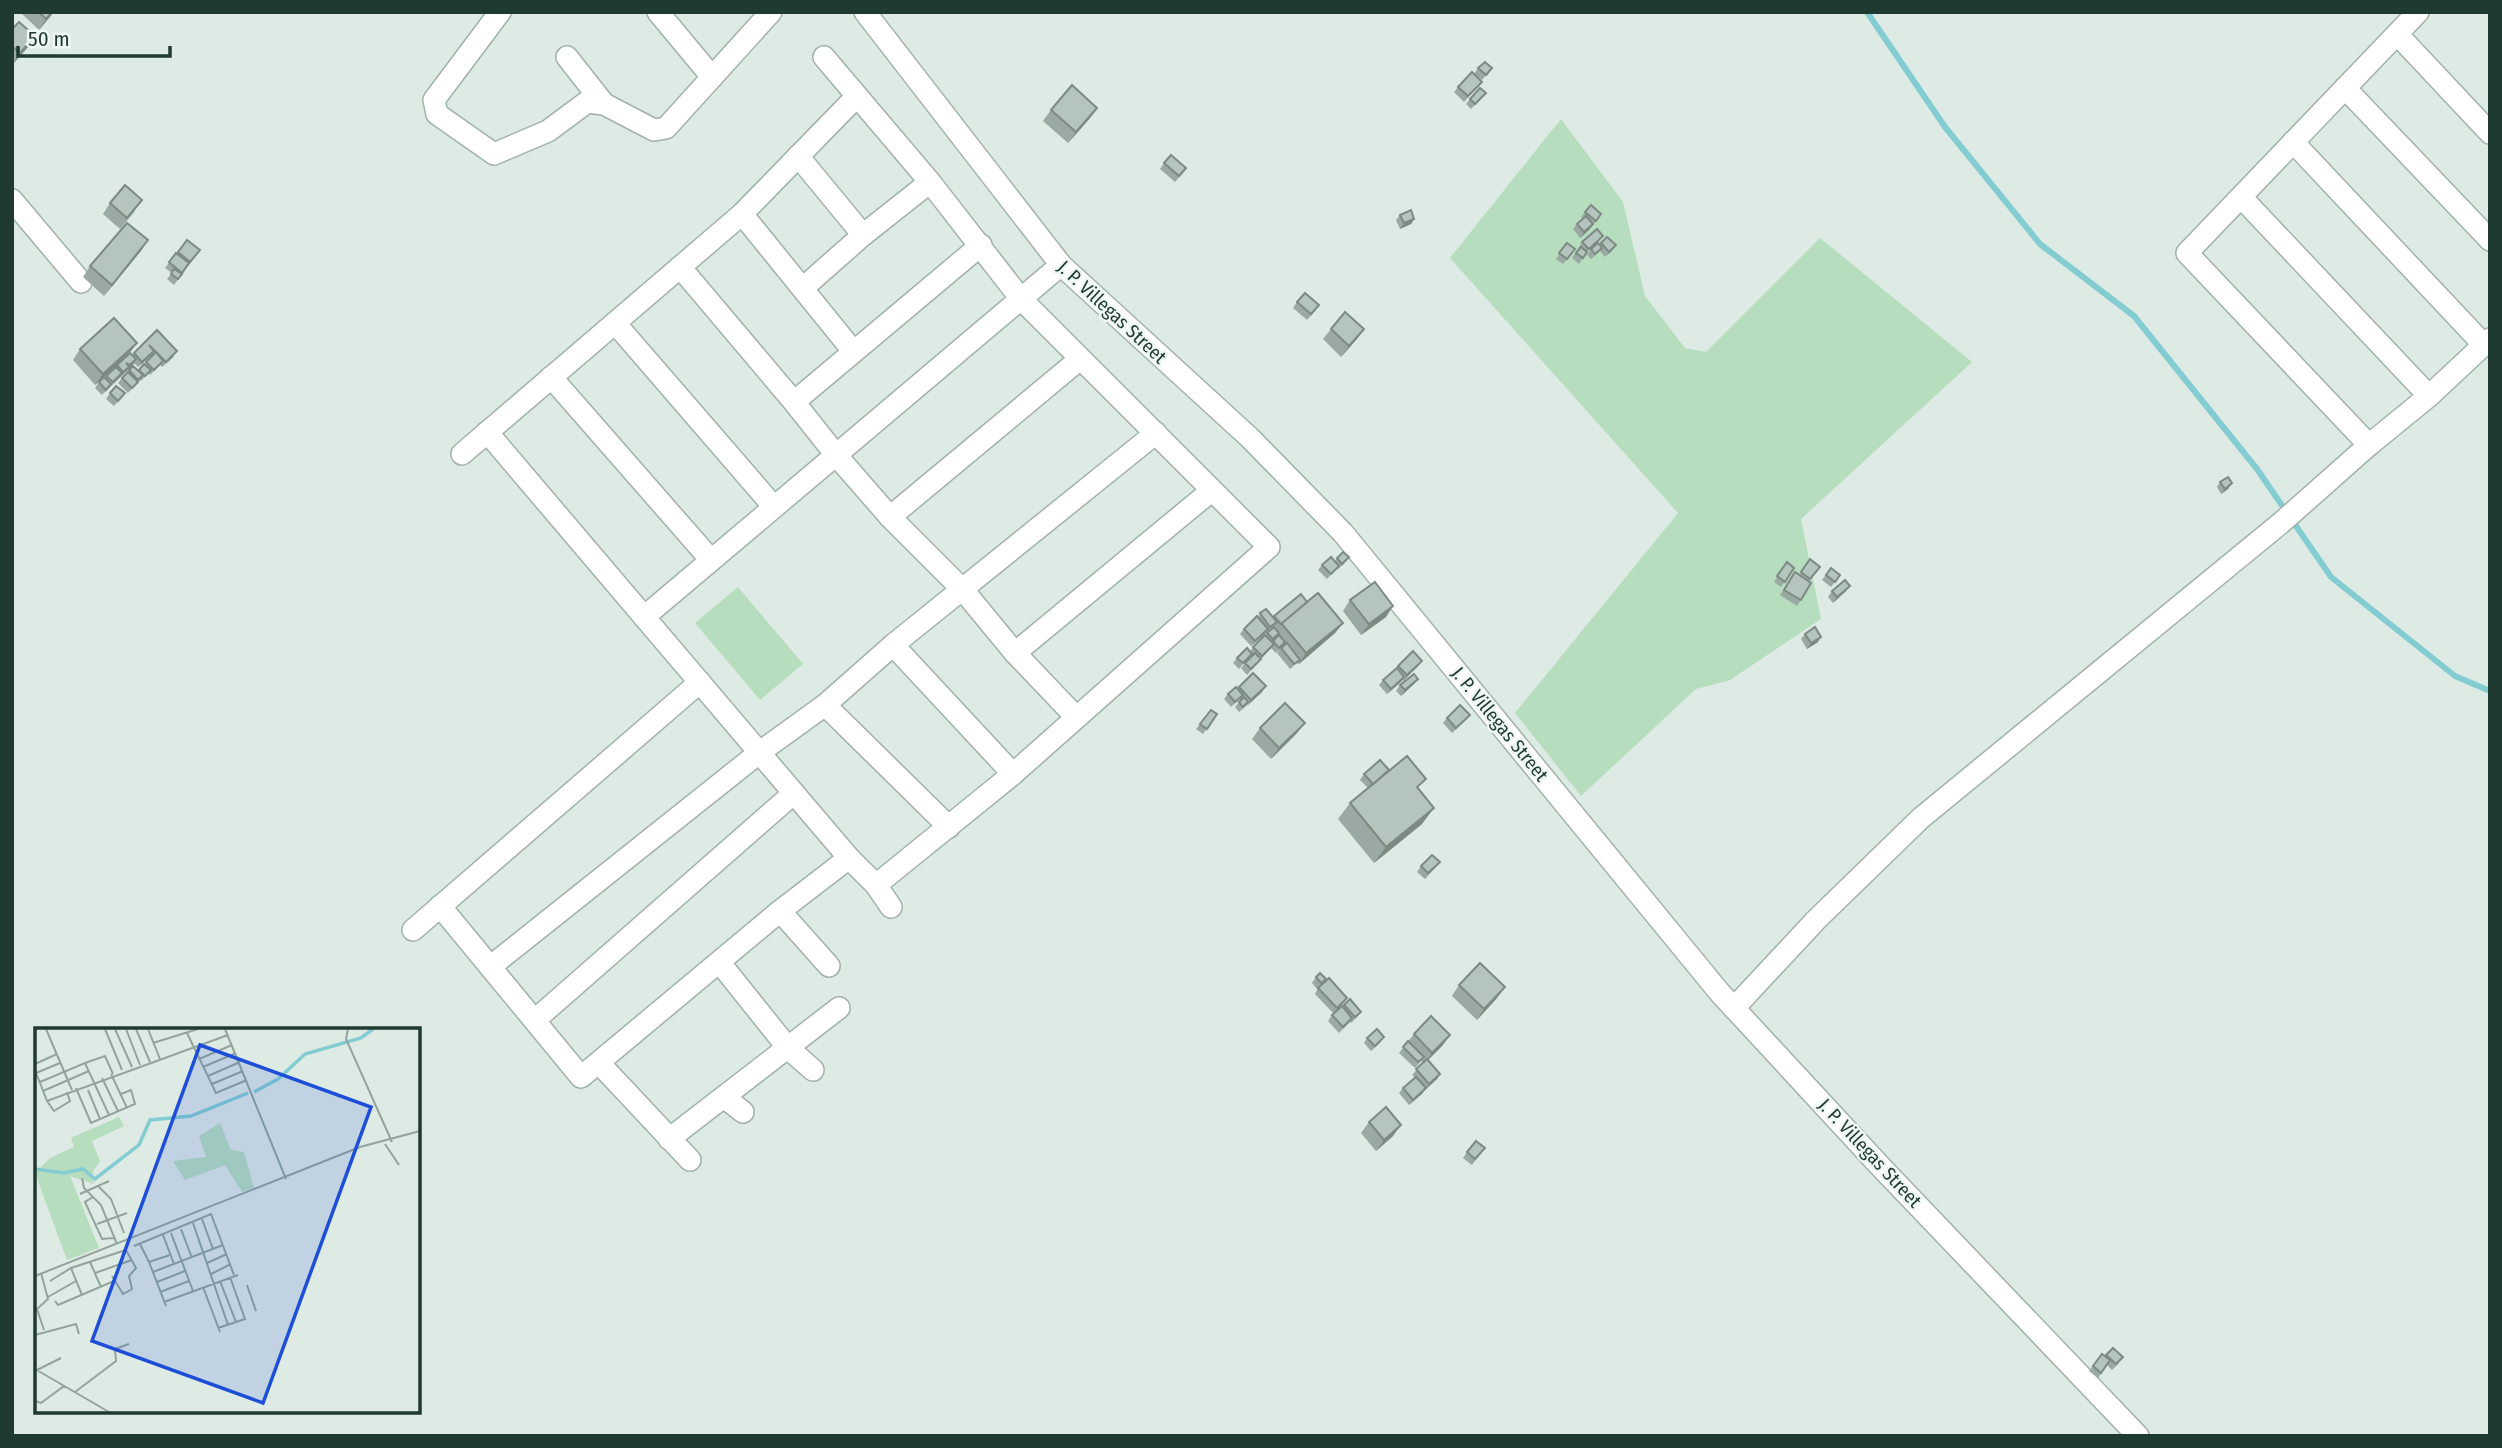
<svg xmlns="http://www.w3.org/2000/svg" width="2502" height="1448" viewBox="0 0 2502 1448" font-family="'Fira Sans Condensed',sans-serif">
  <rect width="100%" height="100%" fill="#deeae4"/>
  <!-- green -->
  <g fill="#b6ddbd">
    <path d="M1561 119 1623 202 1645 296 1685 348 1706 352 1820 238 1972 362 1801 519 1821 619 1730 680 1696 689 1581 796 1515 713 1678 513 1450 258Z"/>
    <path d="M738 587 803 664 760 700 695 623Z"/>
  </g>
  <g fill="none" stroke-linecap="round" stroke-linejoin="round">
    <!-- stream -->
    <path stroke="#83ccd2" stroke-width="6" d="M1867 12 1945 127 2040 244 2134 316 2257 469 2331 577 2455 676 2490 691"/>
    <defs>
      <g id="minor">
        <path d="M500 12 434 100 437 114 494 154 548 131 587 102 604 104 654 130 666 128 771 12"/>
        <path d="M658 12 712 77"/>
        <path d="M865 12 1061 265 1250 438 1343 533 1720 993 1880 1166 2138 1436"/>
        <path d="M2397 34 2490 133"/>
        <path d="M567 57 604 104"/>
        <path d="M824 57 930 182 1021 299 1269 547 1013 774 876 885"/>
        <path d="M2345 88 2490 240"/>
        <path d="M2293 142 2484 345"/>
        <path d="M798 156 863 235"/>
        <path d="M2241 197 2429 396"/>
        <path d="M12 200 81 282"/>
        <path d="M680 267 794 402 836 455 890 517 963 590 1015 653 1076 717"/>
        <path d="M803 288 863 235 930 182"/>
        <path d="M615 323 774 507"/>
        <path d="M853 351 742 214 857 96"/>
        <path d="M551 377 711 560"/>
        <path d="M794 402 981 245"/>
        <path d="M487 432 849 858 876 885 891 907"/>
        <path d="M2369 445 2187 253 2418 12"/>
        <path d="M462 454 742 214"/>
        <path d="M890 517 1080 359"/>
        <path d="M644 617 1061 265"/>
        <path d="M893 645 1013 774"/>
        <path d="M1015 653 1211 491"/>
        <path d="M825 705 949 827"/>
        <path d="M440 906 581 1077 780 911 849 858"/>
        <path d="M780 911 829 966"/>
        <path d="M413 930 700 682"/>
        <path d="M720 963 788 1048 813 1070"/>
        <path d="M490 967 760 752 825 705 893 645 1156 433"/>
        <path d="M1734 1008 1816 920 1921 818 2282 522 2369 445 2429 396 2490 339"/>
        <path d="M535 1020 794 793"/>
        <path d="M599 1063 690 1160"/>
        <path d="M724 1097 743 1112"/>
        <path d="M669 1139 839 1008"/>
      </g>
    </defs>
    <!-- minor casing -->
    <use href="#minor" stroke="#a1b2ab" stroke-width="24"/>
    <!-- minor -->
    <use href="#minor" stroke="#fff" stroke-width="21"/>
  </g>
  <!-- wall -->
  <g fill="#9aa9a3">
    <path d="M20 12H54L39 30Z"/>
    <path d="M12 29 35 36 28 47 13 64Z"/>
    <path d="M1478 68H1492L1482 80 1474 74Z"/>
    <path d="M1482 82 1464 102 1454 92 1458 87Z"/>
    <path d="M1486 93 1471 109 1466 104 1470 99Z"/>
    <path d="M1097 108 1090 118 1068 143 1043 121 1051 110Z"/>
    <path d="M1164 163 1183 173 1175 182 1160 169Z"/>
    <path d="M110 203 135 211 120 229 103 214Z"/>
    <path d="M1585 212 1601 214 1589 230 1580 238 1573 229 1577 224 1583 219 1581 217Z"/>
    <path d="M1400 215 1414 219 1411 224 1400 229 1396 220Z"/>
    <path d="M1603 236 1587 252 1579 264 1572 258 1582 242Z"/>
    <path d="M1607 237 1612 251 1605 257 1600 251 1591 259 1587 255 1591 249 1599 245Z"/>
    <path d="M148 240 104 296 83 277 90 266Z"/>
    <path d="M187 240 200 250 174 285 167 279 172 273 165 268Z"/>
    <path d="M1567 243 1575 249 1563 264 1556 259Z"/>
    <path d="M1297 302 1316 310 1307 320 1293 308Z"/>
    <path d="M1331 329H1364L1356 340 1341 357 1323 339Z"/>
    <path d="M157 330 174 357 162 367 160 365 150 375 148 373 141 381 140 380 128 393 118 383 129 370 138 371 151 357V356L138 367 134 363 102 395 95 388 99 382 105 378 116 366 95 385 73 360 80 349 129 353 132 355Z"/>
    <path d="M110 393H125L114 406 106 399Z"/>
    <path d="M2220 482 2228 489 2221 494 2217 487Z"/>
    <path d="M1337 558 1345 563 1338 569 1337 568 1327 579 1318 570 1322 565 1335 561Z"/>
    <path d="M1810 559 1820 567 1809 581 1801 600 1797 606 1780 595 1795 572 1799 575Z"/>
    <path d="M1787 562 1794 568 1781 587 1774 582Z"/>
    <path d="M1831 568 1840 575 1831 587 1822 580Z"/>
    <path d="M1832 591H1846L1833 603 1828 597Z"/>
    <path d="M1350 600 1386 617 1361 635 1343 611Z"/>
    <path d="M1307 602 1343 623 1335 633 1299 664 1297 663 1290 669 1277 653 1281 648 1276 653 1271 648 1247 675 1241 668 1252 655 1251 654 1239 669 1233 663 1237 658 1250 652 1253 647 1267 633 1277 630V629L1274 626 1251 646 1240 634 1244 629 1258 617 1260 613 1273 617Z"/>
    <path d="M1805 634 1818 642 1807 649 1801 639Z"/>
    <path d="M1422 661 1418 666 1403 681 1402 680 1387 694 1379 685 1383 680 1398 666Z"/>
    <path d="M1414 684 1401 696 1396 691 1400 685Z"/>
    <path d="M1239 687 1262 692 1239 712 1235 707 1241 700 1240 699 1231 707 1224 699 1228 694Z"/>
    <path d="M1217 714 1203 734 1196 729 1200 724Z"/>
    <path d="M1447 718 1466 720 1452 733 1443 723Z"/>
    <path d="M1260 728 1297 733 1271 759 1252 739Z"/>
    <path d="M1389 770 1419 790 1422 824 1374 863 1338 819 1350 803 1368 788 1360 780 1364 774Z"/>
    <path d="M1421 866 1436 867 1425 879 1417 872Z"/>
    <path d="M1316 977 1326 979 1317 989 1312 983Z"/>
    <path d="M1459 985 1497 998 1477 1020 1452 996Z"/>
    <path d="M1318 988 1347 998 1344 1003 1333 1013 1315 994Z"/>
    <path d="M1344 1005 1361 1012 1357 1017 1351 1023 1350 1022 1339 1033 1328 1021 1332 1015Z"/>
    <path d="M1414 1034 1450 1035 1442 1046 1428 1060 1440 1074 1437 1079 1409 1105 1399 1093 1403 1088 1415 1077 1412 1075 1423 1063 1421 1061 1415 1068 1399 1053Z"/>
    <path d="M1367 1038 1381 1042 1371 1051 1364 1043Z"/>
    <path d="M1369 1122 1393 1136 1376 1151 1361 1133Z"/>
    <path d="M1485 1148 1472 1165 1463 1158 1467 1152Z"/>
    <path d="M2113 1348 2119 1363 2112 1370 2107 1365 2098 1378 2089 1371 2102 1354 2105 1356Z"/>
  </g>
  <!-- shaded-wall -->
  <g fill="#7d8a84">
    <path d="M52 12H54L39 30 46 19Z"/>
    <path d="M35 36 28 47 13 64 20 53Z"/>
    <path d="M1097 108 1090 118 1068 143 1076 132Z"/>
    <path d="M1601 214 1589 230 1580 238 1584 232 1593 224Z"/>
    <path d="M1414 219 1411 224 1400 229 1404 223Z"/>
    <path d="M148 240 141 251 104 296 112 285Z"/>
    <path d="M1364 329 1356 340 1341 357 1349 346Z"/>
    <path d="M137 343 129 354 95 385 103 374Z"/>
    <path d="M154 351 150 356 138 367 142 362Z"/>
    <path d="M136 359 133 365 109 388 123 372Z"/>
    <path d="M2232 483 2228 489 2221 494 2225 489Z"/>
    <path d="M1850 586 1846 591 1833 603 1837 597Z"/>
    <path d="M1393 606 1386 617 1361 635 1369 624Z"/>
    <path d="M1343 623 1335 633 1299 664 1306 653Z"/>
    <path d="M1268 629 1264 634 1251 646 1255 641Z"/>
    <path d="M1821 637 1818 642 1807 649 1811 643Z"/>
    <path d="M1422 661 1418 666 1403 681 1407 675Z"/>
    <path d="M1404 677 1401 682 1387 694 1391 689Z"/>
    <path d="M1418 679 1414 684 1401 696 1405 690Z"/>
    <path d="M1266 686 1262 692 1247 706 1251 700Z"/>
    <path d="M1305 723 1297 733 1271 759 1279 748Z"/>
    <path d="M1434 808 1422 824 1374 863 1386 847Z"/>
    <path d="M1505 987 1497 998 1477 1020 1484 1009Z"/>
    <path d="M1450 1035 1442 1046 1424 1064 1432 1053Z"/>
    <path d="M1440 1074 1437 1079 1426 1089 1429 1084Z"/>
    <path d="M1426 1088 1422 1094 1409 1105 1413 1100Z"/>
    <path d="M1401 1125 1393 1136 1376 1151 1384 1140Z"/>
  </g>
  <!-- building -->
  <g fill="#b3c5bd" stroke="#7d8a84" stroke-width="2">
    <path d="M39 12H52L46 19Z"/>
    <path d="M19 22 35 36 20 53 12 46V29Z"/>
    <path d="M1485 62 1492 68 1486 75 1478 68Z"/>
    <path d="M1472 72 1482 82 1468 96 1458 87Z"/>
    <path d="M1072 85 1097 108 1076 132 1051 110Z"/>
    <path d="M1480 88 1486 93 1475 104 1470 99Z"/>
    <path d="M1171 155 1186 168 1179 176 1164 163Z"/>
    <path d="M125 185 142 200 127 218 110 203Z"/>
    <path d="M1591 205 1601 214 1596 221 1585 212Z"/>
    <path d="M1411 210 1414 219 1404 223 1400 215Z"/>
    <path d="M1586 216 1593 224 1584 232 1577 224Z"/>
    <path d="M127 223 148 240 112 285 90 266Z"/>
    <path d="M1597 229 1603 236 1589 249 1582 242Z"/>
    <path d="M1607 237 1616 245 1609 252 1601 243Z"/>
    <path d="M187 240 200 250 190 262 178 252Z"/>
    <path d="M1567 243 1575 249 1567 259 1559 253Z"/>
    <path d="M1598 243 1602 248 1595 254 1591 249Z"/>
    <path d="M1581 247 1587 252 1583 258 1576 253Z"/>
    <path d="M176 253 189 263 182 273 169 262Z"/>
    <path d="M174 269 182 274 178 279 171 274Z"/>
    <path d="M1305 293 1319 305 1311 314 1297 302Z"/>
    <path d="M1345 312 1364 329 1349 346 1331 329Z"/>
    <path d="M114 318 137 343 103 374 80 349Z"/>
    <path d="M157 330 177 351 166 362 149 345 154 351 142 362 134 353Z"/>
    <path d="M156 352 163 361 154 370 146 362Z"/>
    <path d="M130 353 136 359 130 365 126 363 129 367 123 372 117 365Z"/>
    <path d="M144 364 151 370 145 376 139 370Z"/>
    <path d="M133 366 143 375 138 380 129 370Z"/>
    <path d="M116 367 122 373 113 382 106 376Z"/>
    <path d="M128 372 138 382 132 388 122 378Z"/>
    <path d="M104 377 111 384 106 390 99 382Z"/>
    <path d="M116 386 125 393 118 401 110 393Z"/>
    <path d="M2228 477 2232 483 2225 489 2220 482Z"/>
    <path d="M1343 552 1349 557 1342 564 1337 558Z"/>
    <path d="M1331 557 1339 566 1331 574 1322 565Z"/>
    <path d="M1810 559 1820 567 1810 579 1801 572Z"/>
    <path d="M1787 562 1794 568 1785 582 1777 576Z"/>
    <path d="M1831 568 1840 575 1835 582 1826 575Z"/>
    <path d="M1795 572 1811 583 1801 600 1784 590Z"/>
    <path d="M1845 580 1850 586 1837 597 1832 591Z"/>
    <path d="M1375 582 1393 606 1369 624 1350 600Z"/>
    <path d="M1318 593 1343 623 1306 653 1281 623Z"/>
    <path d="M1301 594 1307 602 1281 624 1274 616Z"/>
    <path d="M1266 609 1277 622 1270 627 1260 613Z"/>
    <path d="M1257 616 1268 629 1255 641 1244 629Z"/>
    <path d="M1274 627 1279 633 1273 639 1267 633Z"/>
    <path d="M1815 627 1821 637 1811 643 1805 634Z"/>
    <path d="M1265 635 1274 644 1262 656 1253 647Z"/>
    <path d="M1279 635 1285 642 1279 648 1273 641Z"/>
    <path d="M1287 643 1300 660 1294 664 1281 648Z"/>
    <path d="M1247 648 1252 654 1243 663 1237 658Z"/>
    <path d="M1413 651 1422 661 1407 675 1398 666Z"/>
    <path d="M1255 653 1261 659 1251 669 1245 663Z"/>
    <path d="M1397 668 1404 677 1391 689 1383 680Z"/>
    <path d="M1253 673 1266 686 1251 700 1239 687Z"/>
    <path d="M1414 674 1418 679 1405 690 1400 685Z"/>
    <path d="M1236 687 1243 695 1235 702 1228 694Z"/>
    <path d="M1244 697 1248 702 1243 707 1239 702Z"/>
    <path d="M1285 703 1305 723 1279 748 1260 728Z"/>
    <path d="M1460 705 1470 715 1456 728 1447 718Z"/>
    <path d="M1211 710 1217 714 1207 729 1200 724Z"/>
    <path d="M1407 756 1426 779 1417 787 1434 808 1386 847 1350 803Z"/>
    <path d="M1380 760 1389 770 1373 784 1364 774Z"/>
    <path d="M1432 855 1440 862 1428 873 1421 866Z"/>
    <path d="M1480 963 1505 987 1484 1009 1459 985Z"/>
    <path d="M1320 973 1326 979 1321 983 1316 977Z"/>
    <path d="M1329 978 1347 998 1337 1008 1318 988Z"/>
    <path d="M1350 999 1361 1012 1355 1017 1344 1005Z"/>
    <path d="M1342 1006 1352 1018 1343 1027 1332 1015Z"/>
    <path d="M1431 1016 1450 1035 1432 1053 1414 1034Z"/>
    <path d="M1377 1029 1384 1037 1375 1046 1367 1038Z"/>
    <path d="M1408 1041 1424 1057 1418 1062 1403 1047Z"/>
    <path d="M1427 1059 1440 1074 1429 1084 1416 1069Z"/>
    <path d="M1416 1077 1426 1088 1413 1100 1403 1088Z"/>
    <path d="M1386 1107 1401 1125 1384 1140 1369 1122Z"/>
    <path d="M1476 1141 1485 1148 1475 1159 1467 1152Z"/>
    <path d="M2113 1348 2123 1357 2116 1364 2106 1355Z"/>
    <path d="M2102 1354 2110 1360 2101 1373 2093 1366Z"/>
  </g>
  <g text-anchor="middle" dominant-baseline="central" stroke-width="5" stroke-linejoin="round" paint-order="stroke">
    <!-- street labels -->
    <g font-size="19" fill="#1f3a31" stroke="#eef7f2">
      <text transform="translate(1112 312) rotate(43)">J. P. Villegas Street</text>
      <text transform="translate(1500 724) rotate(51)">J. P. Villegas Street</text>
      <text transform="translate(1870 1153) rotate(47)">J. P. Villegas Street</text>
    </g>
  </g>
  <!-- overview -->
  <g transform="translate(35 1028)">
    <rect width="385" height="385" fill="#deeae4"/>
    <path d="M84 89 89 98 57 113 65 134 58 143 59 156 35 148 64 220 32 232 0 145 15 130 39 119 36 110ZM185 95 196 122 209 124 219 160 207 164 190 137 150 152 138 133 171 129 164 108Z" fill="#b6ddbd"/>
    <path fill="none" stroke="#83ccd2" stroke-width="3.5" d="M219 64 243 51 270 26 326 10 338 1M0 141 29 145 48 141 60 151 104 117 115 92 156 88 213 65"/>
    <path fill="none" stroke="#92a49c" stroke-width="2" d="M11 1 37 62M70 1 87 42M80 1 97 39M91 1 105 37M101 1 115 34M113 1 125 31M190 1 251 151M313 1 311 11 357 114M152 5 181 65 212 52M118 15 163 1M164 31 197 17M50 35 70 28 78 46M0 36 22 26M168 39 201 25M0 42 12 73 193 7M1 45 25 35M76 46 92 80M173 48 205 34M67 50 83 83M5 54 50 35 74 87M177 56 208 43M41 60 56 95 100 76 96 62 86 66M53 62 65 91M8 63 54 43M12 73 19 83 35 73 32 64M350 116 364 137M47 150 49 160 66 177 82 216M63 158 76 171 89 205M45 166 74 153M58 169 50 174 67 211 79 210M167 191 178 221M158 195 193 297M62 196 92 185M146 201 157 230M136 205 158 263M128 207 139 236M105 216 114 234 135 227M99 218 176 186 199 247M55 234 66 259M114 234 131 278M172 235 192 226M36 240 47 267M118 244 188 217M6 245 13 271 2 281 9 302M60 245 97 232M176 246 196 236M0 248 325 119 385 103M15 253 36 240 91 222 101 240 94 248 97 261 88 266 77 248M185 253 201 294M122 254 150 243M212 257 221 283M168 259 185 304M125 264 154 253M13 269 41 253M20 273 23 277 79 253M129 274 203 247M183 300 210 291 195 249M0 307 41 296 44 306M0 341 74 384M2 342 26 330M40 364 81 333 80 321 94 316M0 373 6 375 29 358"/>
    <path fill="#1d4ed8" fill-opacity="0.15" stroke="#1d4ed8" stroke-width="3.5" d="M165 17 336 79 228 375 57 313Z"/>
    <rect width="385" height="385" fill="none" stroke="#1f3a31" stroke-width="3.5"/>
  </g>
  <!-- border -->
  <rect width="2502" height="1448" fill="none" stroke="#1f3a31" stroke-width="28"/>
  <!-- scale -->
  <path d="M18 46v10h152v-10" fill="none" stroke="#1f3a31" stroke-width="3.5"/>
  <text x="28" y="46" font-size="21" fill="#1f3a31" stroke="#eef7f2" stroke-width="5" paint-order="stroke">50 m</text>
</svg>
